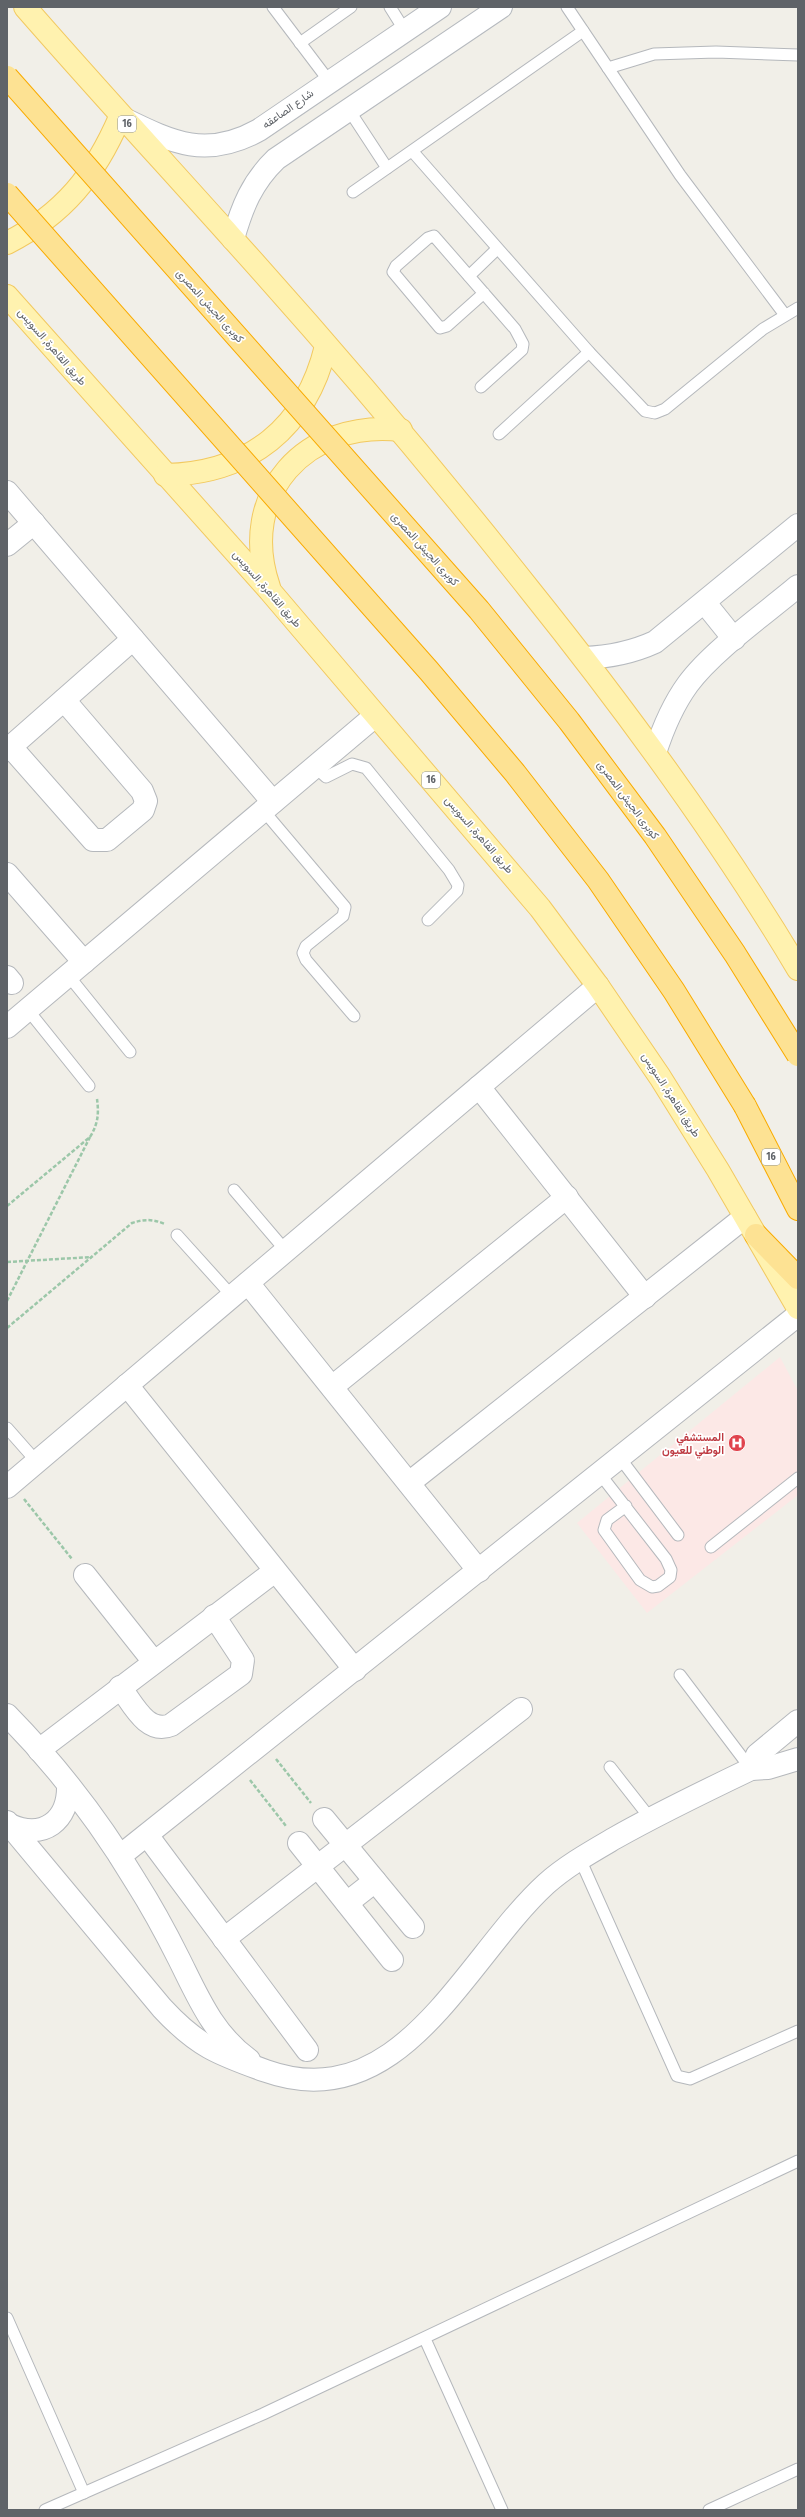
<svg xmlns="http://www.w3.org/2000/svg" width="805" height="2517" viewBox="0 0 805 2517" font-family="'Fira Sans Condensed',Vazirmatn,sans-serif">
  <rect width="100%" height="100%" fill="#f1efe8"/>
  <!-- medical -->
  <path fill="#fce8e6" d="M780 1357 798 1391V1495L647 1613 577 1523Z"/>
  <g fill="none" stroke-linecap="round" stroke-linejoin="round">
    <defs>
      <g id="lane">
        <path d="M273 7 329 81"/>
        <path d="M390 7 405 31"/>
        <path d="M567 7 680 175 785 315"/>
        <path d="M300 43 351 7"/>
        <path d="M608 68 654 54 716 52 798 55"/>
        <path d="M349 110 387 168"/>
        <path d="M413 152 589 352 645 411 655 413 665 409 763 329 798 308"/>
        <path d="M353 192 583 31"/>
        <path d="M469 276 497 249"/>
        <path d="M481 387 522 350 523 344 515 329 434 236 428 238 396 266 393 272 440 328 447 326 484 293"/>
        <path d="M499 434 589 352"/>
        <path d="M315 767 326 777 352 764 366 768 449 870 458 885 457 891 428 920"/>
        <path d="M263 810 345 907 343 916 306 946 303 953 306 960 354 1016"/>
        <path d="M68 975 130 1052"/>
        <path d="M28 1010 89 1086"/>
        <path d="M234 1190 286 1251"/>
        <path d="M177 1235 232 1296"/>
        <path d="M7 1428 37 1462"/>
        <path d="M620 1458 678 1535"/>
        <path d="M600 1474 666 1559 671 1570 670 1577 658 1586 652 1587 640 1580 604 1530 607 1520 626 1506"/>
        <path d="M711 1547 798 1478"/>
        <path d="M680 1675 751 1769"/>
        <path d="M610 1767 650 1818"/>
        <path d="M580 1859 677 2076 690 2079 798 2031"/>
        <path d="M7 2318 84 2493"/>
        <path d="M425 2339 502 2510"/>
        <path d="M45 2510 263 2414 798 2161"/>
        <path d="M709 2510 798 2469"/>
      </g>
      <g id="street">
        <path d="M7 492 273 802"/>
        <path d="M7 545 34 523"/>
        <path d="M11 747 93 840H107L143 810 146 801 142 791 64 700"/>
        <path d="M7 750 133 639"/>
        <path d="M7 874 84 962"/>
        <path d="M7 977 12 983"/>
        <path d="M7 1027 375 716"/>
        <path d="M479 1087 645 1297"/>
        <path d="M248 1283 479 1571"/>
        <path d="M127 1385 355 1670"/>
        <path d="M332 1387 567 1197"/>
        <path d="M409 1483 745 1217"/>
        <path d="M7 1487 598 986"/>
        <path d="M85 1575 154 1662"/>
        <path d="M120 1687C133 1704 147 1735 171 1725L241 1674 243 1660 214 1616"/>
        <path d="M7 1715C56 1765 100 1822 136 1882 152 1907 166 1933 179 1959 198 1997 213 2034 249 2060"/>
        <path d="M39 1750 275 1571"/>
        <path d="M751 1769 757 1755 798 1721"/>
        <path d="M324 1819 413 1927"/>
        <path d="M7 1822 162 2008C197 2046 218 2054 266 2071 401 2119 465 1958 546 1884 566 1866 591 1852 615 1838 659 1813 705 1791 751 1769L768 1768 798 1759"/>
        <path d="M10 1825C43 1840 69 1821 68 1785"/>
        <path d="M147 1835 307 2050"/>
        <path d="M299 1843 392 1960"/>
        <path d="M120 1856 798 1315"/>
        <path d="M347 1903 375 1881"/>
        <path d="M224 1939 521 1709"/>
      </g>
      <g id="secondary">
        <path d="M124 119C173 143 207 159 259 130L440 7"/>
        <path d="M233 239C242 207 252 182 276 159L501 7"/>
        <path d="M705 603 734 639"/>
        <path d="M584 658C610 657 631 653 655 642L798 525"/>
        <path d="M655 753C663 728 672 706 688 684 712 651 766 613 798 586"/>
      </g>
      <g id="primary">
        <path d="M25 7C93 85 163 161 232 238 335 352 434 469 529 589 626 710 718 835 798 969"/>
        <path d="M7 243C64 214 95 175 120 117"/>
        <path d="M7 296 270 591 540 908 598 986 660 1077 718 1170 798 1308"/>
        <path d="M165 475C250 473 306 428 326 346"/>
        <path d="M269 587C237 494 306 419 401 430"/>
      </g>
      <g id="highway">
        <path d="M745 1106 798 1209"/>
        <path d="M756 1235 798 1278"/>
      </g>
    </defs>
    <!-- lane casing -->
    <use href="#lane" stroke="#b5b8bc" stroke-width="13"/>
    <!-- street casing -->
    <use href="#street" stroke="#b5b8bc" stroke-width="24"/>
    <!-- secondary casing -->
    <use href="#secondary" stroke="#b6babf" stroke-width="24"/>
    <!-- primary casing -->
    <use href="#primary" stroke="#f2c960" stroke-width="24"/>
    <!-- highway casing -->
    <use href="#highway" stroke="#f9ab00" stroke-width="24"/>
    <!-- path -->
    <g stroke="#9cc7a9" stroke-width="2.5" stroke-dasharray="4 2" stroke-linecap="butt">
      <path d="M7 1206 90 1137C98 1124 99 1114 97 1099"/>
      <path d="M7 1262 92 1257"/>
      <path d="M7 1301 90 1137"/>
      <path d="M7 1328 132 1223C144 1219 153 1219 165 1224"/>
      <path d="M24 1499 72 1559"/>
      <path d="M276 1759 311 1803"/>
      <path d="M250 1780 286 1826"/>
    </g>
    <!-- lane -->
    <use href="#lane" stroke="#fff" stroke-width="11"/>
    <!-- street -->
    <use href="#street" stroke="#fff" stroke-width="22"/>
    <!-- secondary -->
    <use href="#secondary" stroke="#fff" stroke-width="22"/>
    <!-- primary -->
    <use href="#primary" stroke="#fff2af" stroke-width="22"/>
    <!-- highway -->
    <use href="#highway" stroke="#fde293" stroke-width="22"/>
    <defs>
      <g id="highway-bridge">
        <path d="M7 77 479 610 569 721 655 836 735 954 798 1055"/>
        <path d="M7 194 429 671 515 773 598 880 674 991 745 1106"/>
      </g>
    </defs>
    <!-- highway-bridge casing -->
    <use href="#highway-bridge" stroke="#f9ab00" stroke-width="24" stroke-linecap="butt"/>
    <!-- highway-bridge -->
    <use href="#highway-bridge" stroke="#fde293" stroke-width="22"/>
  </g>
  <!-- icons -->
  <defs>
    <symbol id="hospital-disc" viewBox="-11 -11 22 22"><circle r="9.5" fill="#e0444e" stroke="#fff"/><path d="M-5-5h3v3.5h4V-5h3V5h-3V1.5h-4V5h-3Z" fill="#fff"/></symbol>
  </defs>
  <g fill-rule="evenodd">
    <use href="#hospital-disc" x="727" y="1433" width="20" height="20"/>
  </g>
  <g text-anchor="middle" dominant-baseline="central" stroke-width="3.5" stroke-linejoin="round" paint-order="stroke">
    <!-- shield labels -->
    <g fill="#fff" stroke="#8f9295" stroke-width="1">
      <rect x="118" y="116" width="18" height="16" rx="3"/>
      <rect x="422" y="772" width="18" height="16" rx="3"/>
      <rect x="762" y="1149" width="18" height="16" rx="3"/>
    </g>
    <g font-size="10" font-weight="bold" fill="#5f6368">
      <text x="127" y="124">16</text>
      <text x="431" y="780">16</text>
      <text x="771" y="1157">16</text>
    </g>
    <!-- street labels -->
    <g font-size="11" fill="#5f6368" stroke="#fff">
      <text transform="translate(288 109) rotate(-35)">شارع الصاعقه</text>
      <text transform="translate(210 306) rotate(48)">كوبرى الجيش المصرى</text>
      <text transform="translate(52 347) rotate(49)">طريق القاهرة, السويس</text>
      <text transform="translate(425 549) rotate(48)">كوبرى الجيش المصرى</text>
      <text transform="translate(267 589) rotate(49)">طريق القاهرة, السويس</text>
      <text transform="translate(628 800) rotate(53)">كوبرى الجيش المصرى</text>
      <text transform="translate(479 835) rotate(49)">طريق القاهرة, السويس</text>
      <text transform="translate(671 1095) rotate(57)">طريق القاهرة, السويس</text>
    </g>
    <!-- health labels -->
    <g font-size="11" font-weight="bold" fill="#be3a42" stroke="#fff" text-anchor="end">
      <text x="724" y="1437">المستشفي<tspan x="724" dy="13">الوطني للعيون</tspan></text>
    </g>
  </g>
  <!-- border -->
  <rect width="805" height="2517" fill="none" stroke="#5f6368" stroke-width="16"/>
</svg>
